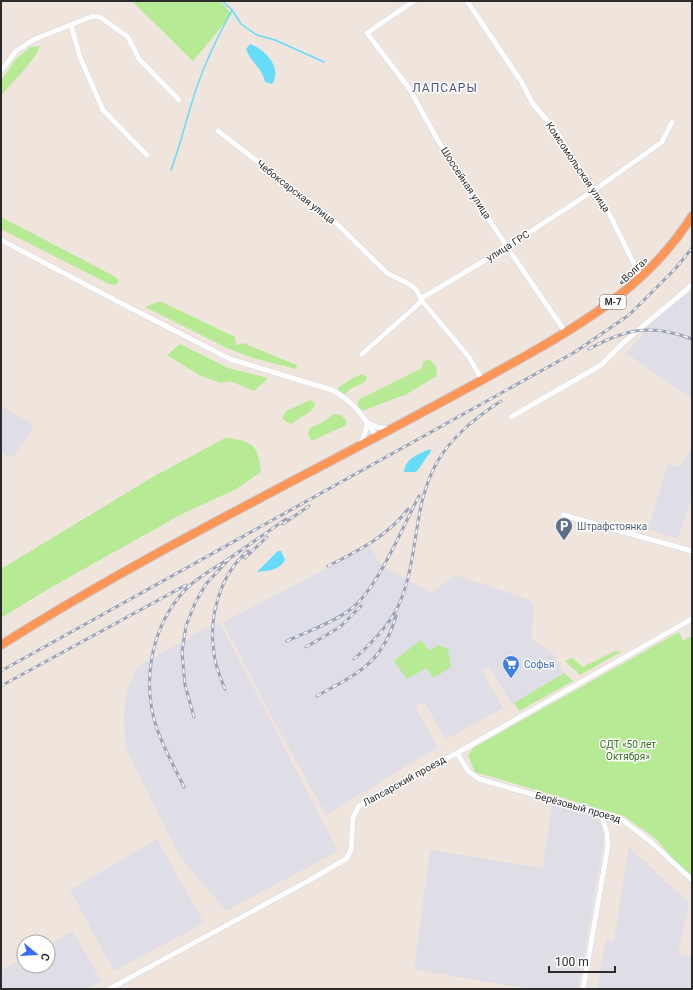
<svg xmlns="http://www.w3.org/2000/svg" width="693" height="990" viewBox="0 0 693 990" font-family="Roboto,sans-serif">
  <rect width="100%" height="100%" fill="#efe5dc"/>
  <!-- industrial -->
  <g fill="#dfdde6">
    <path d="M692 290V399L626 353 643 335 645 327Z"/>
    <path d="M3 407 32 424 33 429 12 458 1 451V411Z"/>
    <path d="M692 448V497L678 539 648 529 668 464 679 467Z"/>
    <path d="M370 546 381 565 427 590 430 594 455 575 530 600 534 608 531 635 533 640 552 652 564 673 512 704 488 666 482 670 503 708 446 739 424 702 415 706 438 747 326 815 268 710 223 622Z"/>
    <path d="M220 623 338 851 226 911 180 857 126 749 124 716 127 690 136 669 148 660 155 659 159 654 186 640 191 636 212 625Z"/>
    <path d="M552 804 592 814 599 822 605 834 578 989H529L414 969 430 850 543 868Z"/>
    <path d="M157 839 204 923 114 971 70 890Z"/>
    <path d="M629 847 689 903 678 954 692 957V989H597L606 940 614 941Z"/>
    <path d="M73 931 101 981 87 989H1V970L24 958V966H48V945Z"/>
  </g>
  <!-- green -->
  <g fill="#b7ea94">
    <path d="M132 1H220L232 14 193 61Z"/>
    <path d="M40 46C32 65 14 79 1 96V81L16 59 30 47Z"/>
    <path d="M1 217 114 276 119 281 116 285 109 284 1 229Z"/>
    <path d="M160 301 235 337 236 345 243 343 297 365 296 369 253 358 227 348 145 307Z"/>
    <path d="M180 344 228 368 268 378 254 391 230 381 221 383 199 375 167 355Z"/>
    <path d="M429 359 436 367 437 376 407 394 362 411 358 406V400L422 368 423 362Z"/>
    <path d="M363 374 367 377 365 382 352 388 345 394 340 392 338 388 354 377Z"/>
    <path d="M310 400 315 403C314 413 299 417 292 424L288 423 282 418 286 411Z"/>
    <path d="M334 414 341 415 346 420V425L312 441 308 434 310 428 323 422Z"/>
    <path d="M225 438C252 440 258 445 261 472L236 489 180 515 50 588 1 618V569L151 478Z"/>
    <path d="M679 632 683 641 692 636V875L683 870 656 839 624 816 475 772 468 756 473 748Z"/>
    <path d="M421 640 430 651 438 645 448 649 451 667 433 678 426 668 407 679 394 661Z"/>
    <path d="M615 651 621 652 580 675 565 661 572 658 583 667Z"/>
    <path d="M564 673 573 681 519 711 514 703Z"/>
  </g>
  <!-- water -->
  <g fill="#66dcfa">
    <path d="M250 44C265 49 283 68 272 84L265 82C262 67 250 62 246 49Z"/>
    <path d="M430 449 431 451 418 470 415 472H404C405 458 419 454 430 449Z"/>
    <path d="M278 551H281L285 560C280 570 267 571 257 572Z"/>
  </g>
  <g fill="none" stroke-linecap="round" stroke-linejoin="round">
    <!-- stream -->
    <g stroke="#66dcfa" stroke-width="1.5">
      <path d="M232 10 241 24 257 35 275 40 324 62"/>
      <path d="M171 170C180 146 185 124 193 99 202 68 217 38 232 10L222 1"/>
    </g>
    <defs>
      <g id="minor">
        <path d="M414 1 367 33 409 88 437 139 507 247 566 333"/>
        <path d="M467 1 521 81 533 104 557 132 593 191 610 215 641 278"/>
        <path d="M71 25 80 57 103 110 147 155"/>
        <path d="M1 71 16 51 35 39 93 16 100 17 128 37 139 59 179 100"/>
        <path d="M218 131 331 218 387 273 407 283 416 289 422 301 469 357 482 380"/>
        <path d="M1 240 113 299 230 359 332 390C353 401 364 417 377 437"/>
        <path d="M422 298 507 247 593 191 662 142 672 122"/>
        <path d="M362 354 422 301"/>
        <path d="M511 417 601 365 623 343 692 285"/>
        <path d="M368 423 377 427 389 429"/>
        <path d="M360 444 365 434 367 422"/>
        <path d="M563 515 692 551"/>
        <path d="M457 753 468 771 479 779 624 821 651 842 692 880"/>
        <path d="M109 989 308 881 346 859 351 850 353 817 359 806 366 801 457 753 692 619"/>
        <path d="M583 989 608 846 607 833 601 814"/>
      </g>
      <path id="highway" d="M1 645C127 565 262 498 393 428 438 404 483 380 527 355 591 319 652 280 692 216"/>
    </defs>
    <!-- minor casing -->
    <use href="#minor" stroke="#d1d6e6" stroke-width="6"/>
    <!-- highway casing -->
    <use href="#highway" stroke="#c8c8c8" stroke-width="10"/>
    <!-- minor -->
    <use href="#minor" stroke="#fff" stroke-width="5"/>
    <!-- highway -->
    <use href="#highway" stroke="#ff9557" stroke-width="8"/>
    <defs>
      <g id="rail">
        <path d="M589 349C627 328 652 324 692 339"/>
        <path d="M283 524 309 506"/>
        <path d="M245 558 267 537"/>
        <path d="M328 566C358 551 388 536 408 509"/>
        <path d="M287 641C308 631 333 623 351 609 378 588 402 528 419 496"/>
        <path d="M306 647 340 627 361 606"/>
        <path d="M354 659C372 643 391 624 400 602 419 557 412 509 436 464 451 437 475 418 501 401"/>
        <path d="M1 671 575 352 629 315 676 268 692 248"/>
        <path d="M1 686 186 585"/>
        <path d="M225 689C220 677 215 666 214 653 208 618 220 574 248 551"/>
        <path d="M317 696C358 673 382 664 396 616"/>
        <path d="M194 717 185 685 182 652 186 626 195 603 206 584 230 558 286 519"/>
        <path d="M184 787C175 768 164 749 157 729 142 685 150 633 179 597 192 580 212 570 230 558"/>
      </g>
    </defs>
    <!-- rail casing -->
    <use href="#rail" stroke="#9ea4b8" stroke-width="3"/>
    <!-- rail -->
    <use href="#rail" stroke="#fff" stroke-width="1.5" stroke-dasharray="4.5" stroke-linecap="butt"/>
  </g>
  <!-- icons -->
  <defs>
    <symbol id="parking-pin" viewBox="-11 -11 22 30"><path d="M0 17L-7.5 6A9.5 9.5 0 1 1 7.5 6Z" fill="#5c6f8a" stroke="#fff"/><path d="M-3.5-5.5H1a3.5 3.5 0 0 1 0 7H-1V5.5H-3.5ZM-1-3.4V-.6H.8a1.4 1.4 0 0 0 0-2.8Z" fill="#fff"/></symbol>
    <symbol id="supermarket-pin" viewBox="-11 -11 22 30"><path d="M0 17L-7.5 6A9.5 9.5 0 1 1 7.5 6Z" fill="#3f7fe0" stroke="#fff"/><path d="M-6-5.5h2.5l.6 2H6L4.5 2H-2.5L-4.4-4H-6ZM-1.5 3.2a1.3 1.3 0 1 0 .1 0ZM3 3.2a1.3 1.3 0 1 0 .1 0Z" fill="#fff"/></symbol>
  </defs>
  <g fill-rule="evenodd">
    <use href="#parking-pin" x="554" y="516" width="20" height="27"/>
    <use href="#supermarket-pin" x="501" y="654" width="20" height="27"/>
  </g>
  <g text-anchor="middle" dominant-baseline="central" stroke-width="3" stroke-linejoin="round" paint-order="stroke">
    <!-- shield labels -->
    <rect fill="#fff" stroke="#6b6b6b" stroke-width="1" x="600" y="295" width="26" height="14" rx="3"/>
    <g font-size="9" font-weight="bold" fill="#2b2b2b">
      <text x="613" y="302">М-7</text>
    </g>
    <!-- street labels -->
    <g font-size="10" fill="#2b2b2b" stroke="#fff">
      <text transform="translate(578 167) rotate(56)">Комсомольская улица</text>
      <text transform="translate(466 183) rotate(57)">Шоссейная улица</text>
      <text transform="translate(296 192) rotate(38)">Чебоксарская улица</text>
      <text transform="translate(508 246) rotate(-32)">улица ГРС</text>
      <text transform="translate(633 271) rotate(-43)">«Волга»</text>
      <text transform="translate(404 781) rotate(-29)">Лапсарский проезд</text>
      <text transform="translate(578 807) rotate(16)">Берёзовый проезд</text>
    </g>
    <!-- service labels -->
    <g font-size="10" fill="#4e5e75" stroke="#fff" text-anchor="start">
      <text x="577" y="526">Штрафстоянка</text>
    </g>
    <!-- shop labels -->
    <g font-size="10" fill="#366cbe" stroke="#fff" text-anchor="start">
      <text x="524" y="664">Софья</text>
    </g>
    <!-- park labels -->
    <g font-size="10" fill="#2d7113" stroke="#fff">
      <text x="628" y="744">СДТ «50 лет<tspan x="628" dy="12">Октября»</tspan></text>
    </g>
    <!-- quarter labels -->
    <g font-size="12" letter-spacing="1" fill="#475581" stroke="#fff">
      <text x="445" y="88">ЛАПСАРЫ</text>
    </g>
  </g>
  <!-- border -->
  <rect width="693" height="990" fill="none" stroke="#2b2b2b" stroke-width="4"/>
  <!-- north arrow -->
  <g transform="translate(36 954) rotate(108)"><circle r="19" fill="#ffffff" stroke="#aaaaaa"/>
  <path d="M0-3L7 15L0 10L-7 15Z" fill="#396bff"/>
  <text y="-6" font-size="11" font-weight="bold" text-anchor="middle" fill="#2b2b2b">С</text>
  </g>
  <!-- scale -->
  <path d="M549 966v6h66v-6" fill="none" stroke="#2b2b2b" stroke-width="2"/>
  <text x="555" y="966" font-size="12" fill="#2b2b2b" stroke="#ffffff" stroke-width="3" paint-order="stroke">100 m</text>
</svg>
